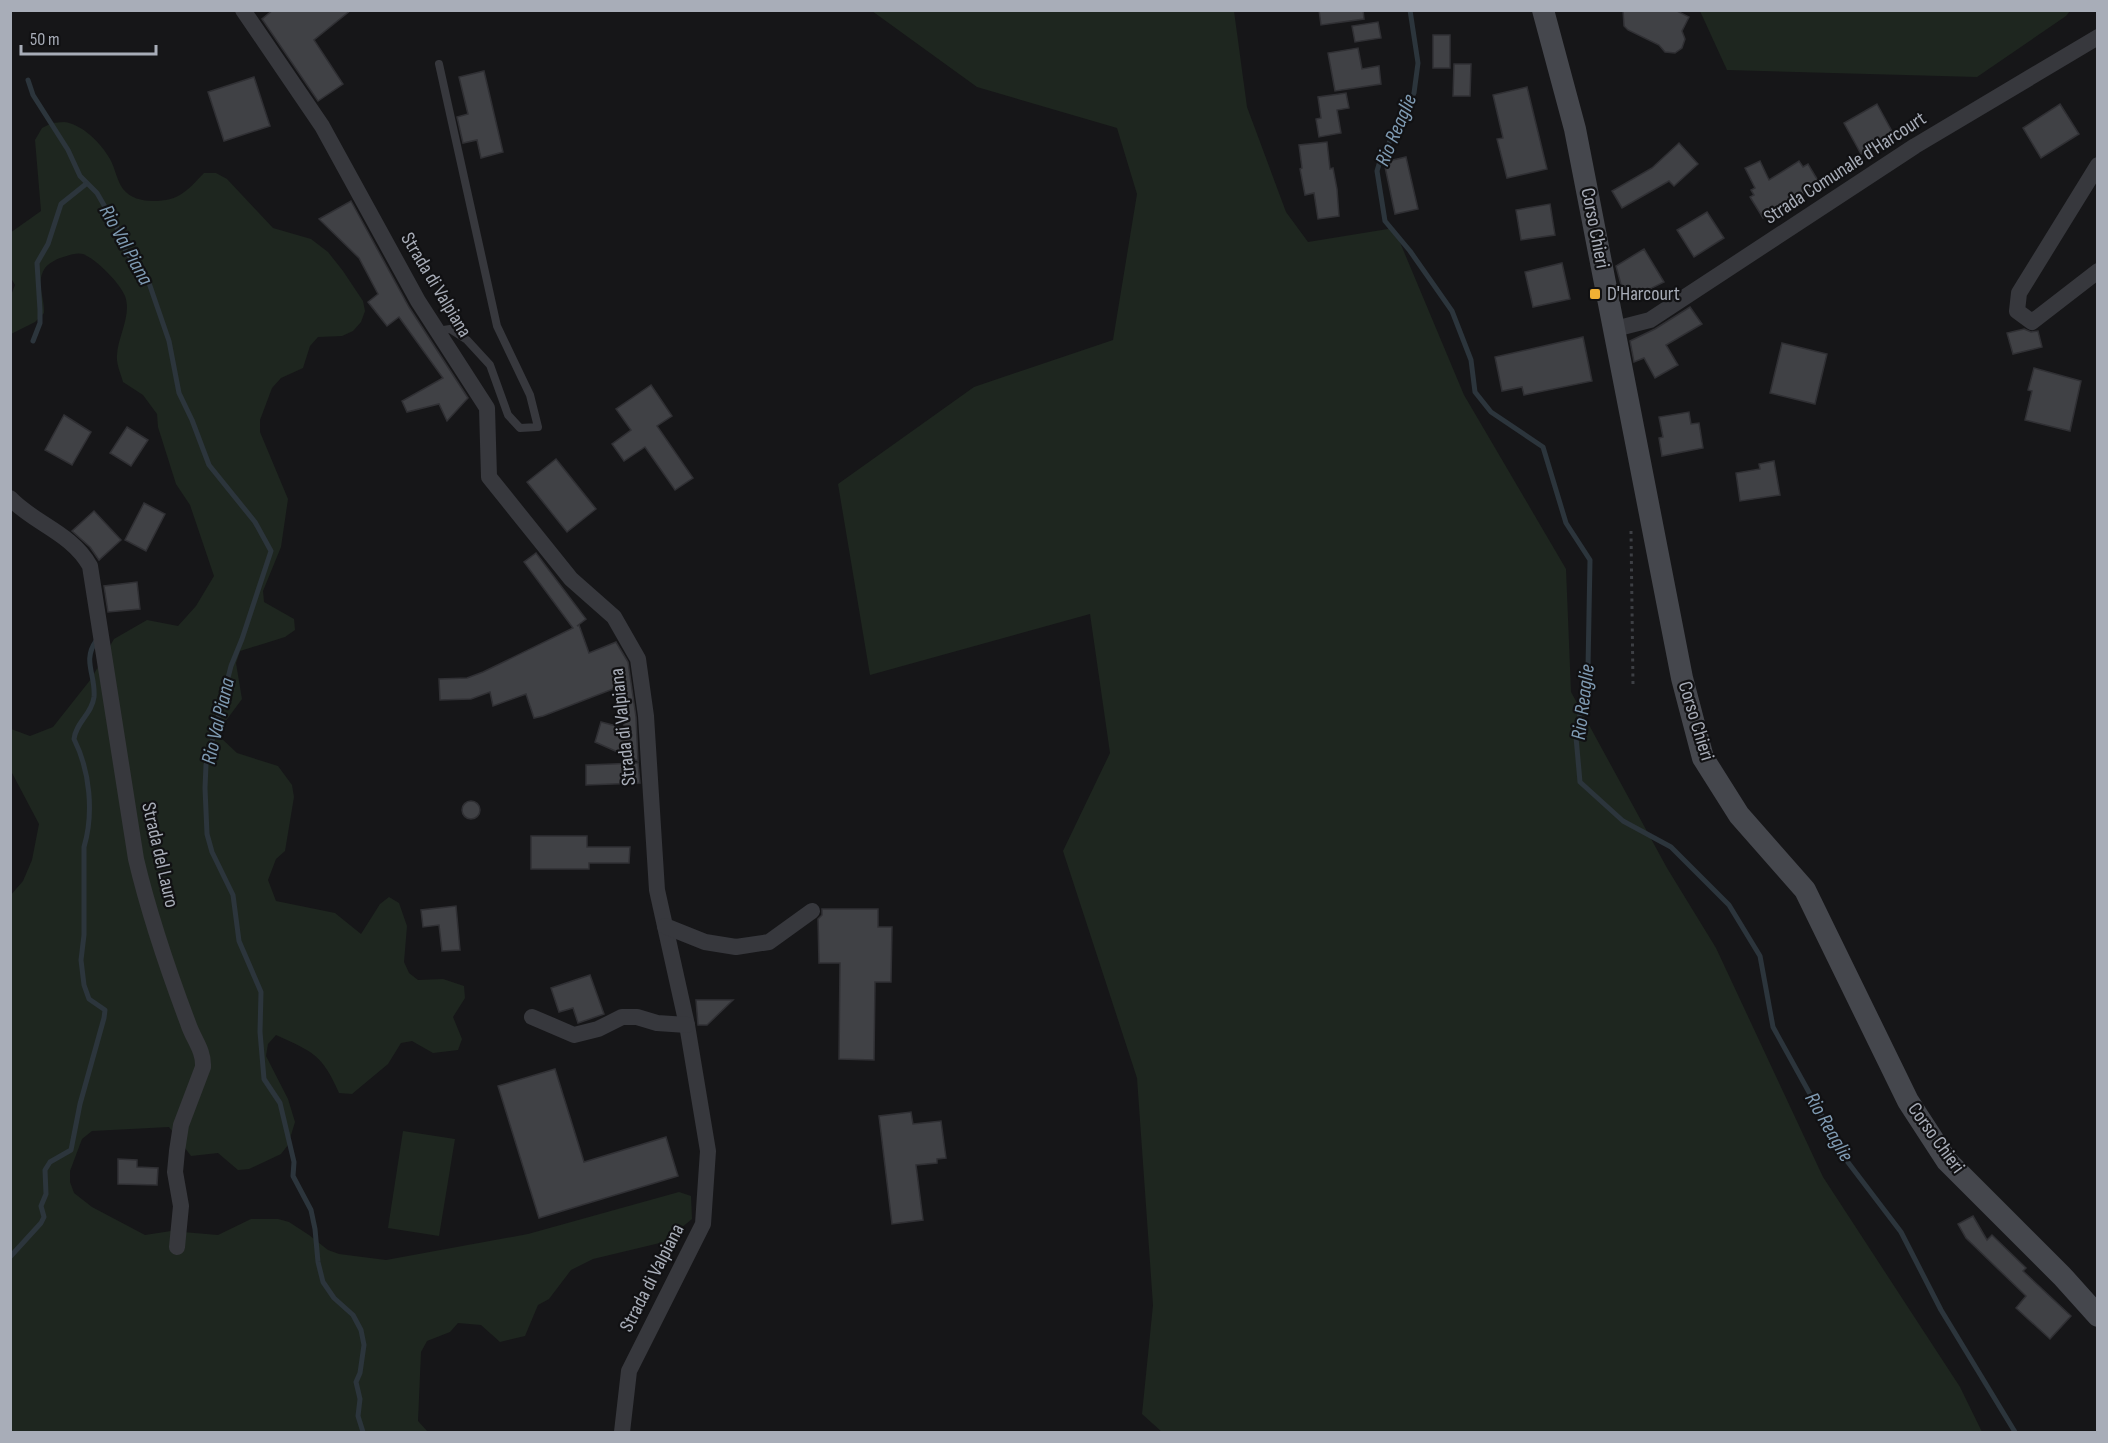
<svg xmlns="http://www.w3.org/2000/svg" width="2108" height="1443" viewBox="0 0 2108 1443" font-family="'Sofia Sans Condensed',sans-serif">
  <rect width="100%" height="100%" fill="#161618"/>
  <!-- green -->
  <g fill="#1e261f">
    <path d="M872 11H1234L1247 107 1286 212 1308 242 1394 228 1464 395 1566 569 1571 692 1667 868 1716 948 1823 1177 1960 1387 1982 1432H1162L1142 1414 1153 1305 1137 1078 1063 851 1110 753 1090 614 870 675 838 484 974 387 1113 340 1137 194 1117 128 977 87Z"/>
    <path d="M1700 11H2070L2066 16 1977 77 1727 70Z"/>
    <path d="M64 122C82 124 101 143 110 159 115 168 117 181 123 189 130 198 142 201 153 201 179 201 187 191 204 173H216L227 179 273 228 311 239 328 252 343 271 363 301 365 311 361 322 353 331 342 336 318 337 310 346 303 368 281 378 272 388 260 420V432L288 499 281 547 263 591 264 602 294 619 295 630 285 637 240 651 236 663 242 699 222 726 220 737 237 753 278 766 292 785 294 797 285 851 276 859 268 880 276 901 335 913 361 934 380 904 389 897 399 903 407 926 404 962 409 973 418 980 443 979 464 986 465 998 453 1017 462 1039 458 1050 433 1053 412 1041 401 1043 388 1064 352 1094 339 1093C322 1054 313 1052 276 1035L268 1044 266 1056 288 1099 295 1122 288 1145 281 1154 249 1169 238 1170 218 1153 191 1156 169 1127 92 1131 82 1139 70 1171V1182L74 1193 92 1207 145 1235 171 1231 218 1235 251 1219H278L289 1222 309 1235 328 1250 339 1254 386 1260 528 1234 679 1192 691 1196 692 1219 664 1242 593 1259 571 1270 549 1299 538 1305 525 1336 500 1342 481 1325 458 1323 450 1332 427 1341 421 1352 418 1421 428 1432H11L10 896 23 881 32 860 39 824 11 771V729L30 736 53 727 91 679 114 639 147 620 178 626 196 606 214 576 190 505 176 484 158 427 157 414 143 395 123 382C121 374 116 364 117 355 118 336 132 315 125 296 120 283 96 259 83 254 76 252 67 256 60 258 55 260 48 264 45 268 35 283 45 297 44 313L35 322 11 334V295L15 285 11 278 10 233 41 211 35 140 42 128 52 123Z"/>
    <path d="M403 1131 455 1139 439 1236 388 1228Z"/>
  </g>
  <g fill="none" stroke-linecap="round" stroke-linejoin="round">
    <!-- stream -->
    <g stroke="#2c353c" stroke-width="5">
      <path d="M1410 10 1418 63 1414 93 1380 161 1377 171 1385 221 1410 251 1452 311 1471 360 1475 392 1491 412 1543 447 1566 523 1590 560 1588 668 1576 737 1580 782 1623 821 1671 847 1729 905 1760 956 1773 1027 1847 1161 1901 1232 1941 1310 2015 1432"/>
      <path d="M28 80 33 95 68 150 80 176 97 193 120 233 126 252 148 280 169 341 179 393 192 420 209 465 255 522 271 551 242 639 231 666 206 765 205 788 207 834 212 852 233 895 239 941 261 992 260 1032 264 1079 280 1103 294 1162 293 1176 311 1210 315 1229 318 1262 323 1282 334 1298 353 1315 361 1330 364 1345 360 1373 356 1382 360 1399 358 1416 363 1432"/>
      <path d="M33 341 40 323V310L37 263 48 244 61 204 86 184"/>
      <path d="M10 1257 41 1223 44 1217 41 1206 46 1194 45 1170 50 1162 71 1150 80 1104 104 1018 105 1010 89 999 84 985 81 960 84 935V847C94 813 90 771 74 739 76 722 92 714 94 697 96 675 82 661 96 641"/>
    </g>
  </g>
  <!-- building -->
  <g fill="#404145" stroke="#303034" stroke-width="1.5">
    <path d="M273 10H351L314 40 343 84 318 101 262 19Z"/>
    <path d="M1319 10H1363L1364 19 1321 25Z"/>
    <path d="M1623 10H1675L1689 17 1682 31 1685 39 1682 48 1675 53 1665 52 1659 45 1628 30 1624 26Z"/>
    <path d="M1378 22 1381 38 1355 42 1352 26Z"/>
    <rect x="1433" y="35" width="17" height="33"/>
    <path d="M1358 48 1362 69 1379 66 1381 84 1335 91 1328 53Z"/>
    <path d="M1454 64H1471L1470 96H1453Z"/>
    <path d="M484 71 503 152 481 158 477 140 463 143 457 117 468 114 459 77Z"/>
    <path d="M254 77 270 126 224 141 208 92Z"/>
    <path d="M1527 87 1547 169 1507 178 1497 139 1503 138 1493 95Z"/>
    <path d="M1346 93 1349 108 1337 110 1341 133 1319 137 1316 119 1321 118 1318 97Z"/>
    <path d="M1877 104 1894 135 1861 154 1844 123Z"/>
    <path d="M2060 104 2079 134 2041 158 2023 128Z"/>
    <path d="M1327 142 1330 169 1333 168 1337 189 1339 216 1318 219 1314 193 1305 195 1300 169 1302 168 1299 145Z"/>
    <path d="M1679 143 1698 164 1674 186 1669 181 1622 208 1612 191 1652 168Z"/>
    <path d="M1406 157 1418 209 1395 214 1384 162Z"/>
    <path d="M1760 161 1769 180 1799 161 1803 167 1808 164 1820 184 1763 218 1750 197 1754 195 1751 190 1755 188 1745 168Z"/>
    <path d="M351 201 409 307 468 398 447 421 439 404 407 412 402 401 443 378 399 317 387 326 368 302 378 294 359 258 319 219Z"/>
    <path d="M1550 204 1555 235 1521 240 1516 210Z"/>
    <path d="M1707 212 1724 238 1694 257 1677 230Z"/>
    <path d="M1644 249 1664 282 1632 298 1623 292 1616 266Z"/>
    <path d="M1562 263 1570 299 1533 307 1525 272Z"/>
    <path d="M1690 307 1702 324 1666 345 1678 365 1655 378 1644 358 1634 362 1630 341 1655 329Z"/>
    <path d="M2024 329 2031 332 2038 331 2042 347 2013 354 2007 333Z"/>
    <path d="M1583 337 1592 381 1524 395 1522 387 1502 391 1495 357Z"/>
    <path d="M1782 343 1827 354 1815 404 1770 393Z"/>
    <path d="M2034 368 2081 381 2070 431 2025 420 2032 391 2028 390Z"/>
    <path d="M651 385 672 416 657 426 693 478 675 490 645 447 624 461 612 444 631 430 616 409Z"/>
    <path d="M1689 412 1691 424 1699 423 1703 448 1662 456 1659 438 1663 437 1659 417Z"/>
    <path d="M64 415 91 432 72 465 45 450Z"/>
    <path d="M127 427 148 440 131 466 110 453Z"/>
    <path d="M556 459 596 509 567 532 527 482Z"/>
    <path d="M1774 461 1780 495 1740 501 1736 473 1760 469 1759 464Z"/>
    <path d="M144 503 165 514 146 551 125 540Z"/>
    <path d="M94 511 121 540 99 560 90 547 72 531Z"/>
    <path d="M536 553 586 619 577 626 579 625 589 653 616 642 628 662 636 717 638 761 595 742 601 722 624 728 618 687 543 716 534 718 526 694 493 706 490 692 471 699 440 700 439 679 467 678 483 672 573 628 524 562Z"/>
    <path d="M137 582 140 609 108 612 104 586Z"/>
    <path d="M638 763 640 783 586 785V765Z"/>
    <circle cx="471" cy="810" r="9"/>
    <path d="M531 836H587V847H630L629 863H589V869H531Z"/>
    <path d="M456 906 460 950 442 951 439 925 423 927 421 910Z"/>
    <path d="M822 909H878V927H892L891 982H875L874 1060 839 1059 840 963H819L818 919 822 915Z"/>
    <path d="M590 975 604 1014 578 1023 573 1008 559 1012 551 988Z"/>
    <path d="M696 1000H733L707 1025H698Z"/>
    <path d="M555 1069 584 1162 666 1137 678 1176 539 1218 498 1086Z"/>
    <path d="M911 1112 913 1124 941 1121 946 1158 937 1159V1163L916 1165 923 1220 892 1224 879 1116Z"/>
    <path d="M118 1159 137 1160V1167L158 1168 157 1185 118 1184Z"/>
    <path d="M1973 1216 1987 1240 1992 1235 2026 1268 2023 1271 2071 1316 2050 1339 2016 1308 2026 1296 1966 1238 1958 1224Z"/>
  </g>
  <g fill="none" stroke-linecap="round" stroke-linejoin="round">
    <!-- path -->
    <path stroke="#3d3f44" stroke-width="3" stroke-dasharray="3 4.5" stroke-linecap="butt" d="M1631 531 1633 685"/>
    <!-- service -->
    <path stroke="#37383d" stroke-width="8" d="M437 331 450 329 467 340 490 365 508 415 520 428 538 427 530 395 497 326 439 64"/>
    <!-- minor -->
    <g stroke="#37383d" stroke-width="16">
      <path d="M243 10 322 126 418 301 487 408 489 477 571 579 614 617 638 659 646 716 657 890 687 1025 708 1151 703 1224 629 1371 622 1432"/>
      <path d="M2098 165 2019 293 2017 311 2032 322 2098 271"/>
      <path d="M1615 329 1650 320 1915 146 2098 37"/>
      <path d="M10 498C33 523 72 533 90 566L136 859C149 914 168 970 188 1023 193 1039 204 1050 203 1067L181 1125 177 1151 175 1172 181 1206 177 1247"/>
      <path d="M665 926 705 942 736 947 769 942 812 911"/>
      <path d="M532 1017 574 1035 598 1029 622 1017H637L657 1023 687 1025"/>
    </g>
    <!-- secondary -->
    <path stroke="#45474d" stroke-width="22" d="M1543 10 1575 129 1682 678 1703 758 1739 815 1805 890 1908 1101 1947 1161 2062 1276 2098 1316"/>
  </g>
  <!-- markers -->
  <rect fill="#f2b134" stroke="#111113" stroke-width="2" x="1589" y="288" width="12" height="12" rx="3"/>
  <g text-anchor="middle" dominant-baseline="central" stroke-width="4.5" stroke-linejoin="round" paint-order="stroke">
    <!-- street labels -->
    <g font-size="20" fill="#a8adb8" stroke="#111113">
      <text transform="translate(1845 168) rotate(-33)">Strada Comunale d'Harcourt</text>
      <text transform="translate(1595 228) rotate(79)">Corso Chieri</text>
      <text transform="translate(436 285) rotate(59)">Strada di Valpiana</text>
      <text transform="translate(1696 721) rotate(73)">Corso Chieri</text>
      <text transform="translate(623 727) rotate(-96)">Strada di Valpiana</text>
      <text transform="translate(160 855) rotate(77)">Strada del Lauro</text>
      <text transform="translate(1936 1138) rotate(54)">Corso Chieri</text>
      <text transform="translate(652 1278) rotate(-63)">Strada di Valpiana</text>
    </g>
    <!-- poi labels -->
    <g font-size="20" fill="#a8adb8" stroke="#111113" text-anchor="start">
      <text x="1607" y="294">D'Harcourt</text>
    </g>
    <!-- water labels -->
    <g font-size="21" font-style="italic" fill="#7f9bb3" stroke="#111113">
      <text transform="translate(1396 130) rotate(-67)">Rio Reaglie</text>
      <text transform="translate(126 245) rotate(61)">Rio Val Piana</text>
      <text transform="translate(1583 702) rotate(-83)">Rio Reaglie</text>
      <text transform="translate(218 721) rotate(-77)">Rio Val Piana</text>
      <text transform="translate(1829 1127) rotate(60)">Rio Reaglie</text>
    </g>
  </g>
  <!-- border -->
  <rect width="2108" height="1443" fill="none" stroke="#a8adb8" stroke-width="24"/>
  <!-- scale -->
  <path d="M21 45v9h135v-9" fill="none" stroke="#a8adb8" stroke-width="3"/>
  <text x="30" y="45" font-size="18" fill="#a8adb8" stroke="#111113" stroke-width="4.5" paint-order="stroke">50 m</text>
</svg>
